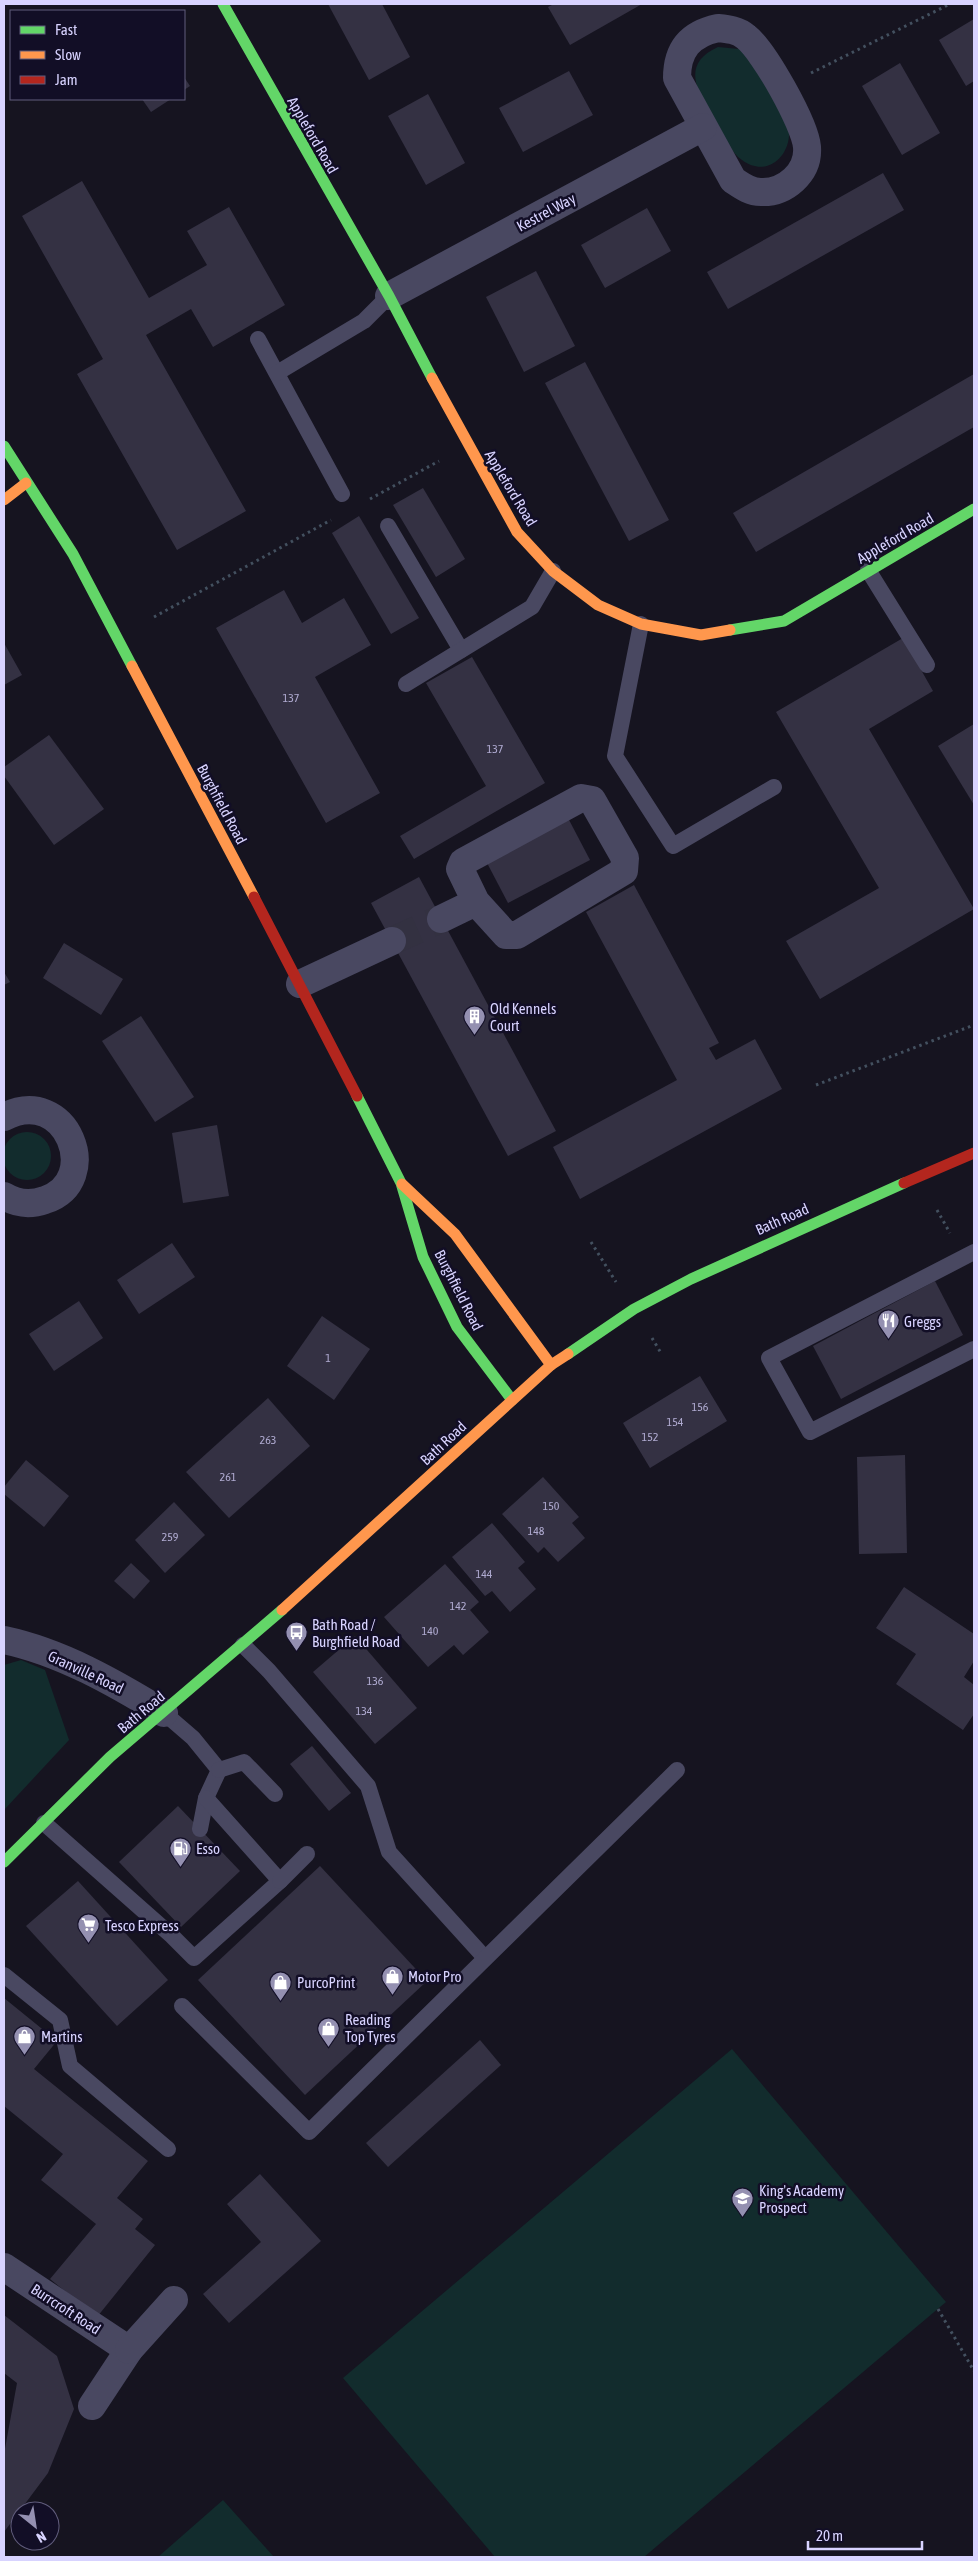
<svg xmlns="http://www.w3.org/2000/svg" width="978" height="2561" viewBox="0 0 978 2561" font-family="'Asap Condensed',sans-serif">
  <rect width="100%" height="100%" fill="#161420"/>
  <!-- green -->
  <g fill="#122c2d">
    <path d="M718 47 739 49 748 56 788 123C795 152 769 180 742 160 731 153 725 137 718 126 702 98 676 66 718 47Z"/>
    <circle cx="27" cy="1156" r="24"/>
    <path d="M21 1660 45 1670 69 1740 4 1810V1665Z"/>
    <path d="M732 2049 946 2302 644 2557H495L343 2378Z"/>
    <path d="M223 2500 274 2557H158Z"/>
  </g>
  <!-- building -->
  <g fill="#343143">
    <path d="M328 4H382L410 57 369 80Z"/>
    <path d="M554 4H642L570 45 548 7Z"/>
    <path d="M974 19V81L966 86 939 40Z"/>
    <path d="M900 63 940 133 902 155 862 86Z"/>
    <path d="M569 71 593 115 523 152 499 108Z"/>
    <path d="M184 77 190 86 184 90Z"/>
    <path d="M428 94 465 163 426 185 388 116Z"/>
    <path d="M142 99H171L151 112Z"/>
    <path d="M883 173 904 210 728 309 707 272Z"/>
    <path d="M82 181 149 298 207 265 187 231 229 207 285 305 213 347 191 309 146 335 246 511 177 550 77 374 103 359 22 216Z"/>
    <path d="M647 208 671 251 605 288 581 245Z"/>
    <path d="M536 271 575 346 524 372 486 297Z"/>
    <path d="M585 362 669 520 629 541 545 383Z"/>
    <path d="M974 374V427L756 552 733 513Z"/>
    <path d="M423 488 465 559 436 577 393 505Z"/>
    <path d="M359 516 419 618 391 634 332 533Z"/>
    <path d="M284 590 302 623 344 598 371 645 315 677 380 793 326 823 216 628Z"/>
    <path d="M903 638 933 691 869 729 974 909 820 999 786 941 879 888 776 712Z"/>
    <path d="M4 643 22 675 4 685Z"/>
    <path d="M472 657 545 783 414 859 400 836 486 786 426 683Z"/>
    <path d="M974 724V805L938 746Z"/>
    <path d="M49 735 104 809 54 845 4 776V767Z"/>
    <path d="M568 818 590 860 508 903 486 861Z"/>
    <path d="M419 877 556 1131 508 1156 371 903Z"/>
    <path d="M634 885 719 1043 709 1048 716 1060 755 1039 782 1089 580 1199 553 1147 677 1080 586 912Z"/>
    <path d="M64 943 123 979 101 1015 43 978Z"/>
    <path d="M4 972 10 982 4 985Z"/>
    <path d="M141 1016 194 1097 155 1122 102 1041Z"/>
    <path d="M217 1125 229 1196 183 1203 172 1133Z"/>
    <path d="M172 1243 195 1277 139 1314 117 1280Z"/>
    <path d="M935 1281 963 1335 841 1399 813 1346Z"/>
    <path d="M79 1301 103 1338 54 1371 29 1334Z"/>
    <path d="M322 1316 370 1349 334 1400 287 1366Z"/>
    <path d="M700 1376 727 1421 650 1468 623 1423Z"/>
    <path d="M268 1398 310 1446 229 1518 186 1472Z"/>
    <path d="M905 1455 907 1553 859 1554 857 1457Z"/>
    <path d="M26 1460 69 1496 44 1527 4 1494V1487Z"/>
    <path d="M543 1477 579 1517 572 1523 585 1538 558 1562 544 1547 538 1553 502 1514Z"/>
    <path d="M174 1502 205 1535 165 1573 135 1540Z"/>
    <path d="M492 1523 525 1562 518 1568 536 1589 510 1612 492 1591 485 1596 452 1557Z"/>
    <path d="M131 1563 150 1581 134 1599 114 1581Z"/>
    <path d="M445 1564 479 1602 470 1610 489 1632 463 1655 454 1645 428 1667 384 1617Z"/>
    <path d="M904 1587 974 1634V1661L964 1677 974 1685V1714L963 1730 896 1684 916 1654 876 1628Z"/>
    <path d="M355 1636 417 1708 375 1744 313 1672Z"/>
    <path d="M312 1746 351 1793 329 1811 290 1764Z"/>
    <path d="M178 1806 240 1871 181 1927 119 1862Z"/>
    <path d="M320 1866 427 1981 305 2095 198 1980Z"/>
    <path d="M78 1881 168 1980 117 2026 26 1926Z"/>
    <path d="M4 1998 57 2041 34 2069 148 2161 117 2198 143 2219 135 2229 155 2245 97 2317 50 2279 96 2224 41 2180 63 2154 4 2106Z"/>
    <path d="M480 2040 501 2065 388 2167 366 2143Z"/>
    <path d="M260 2174 321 2241 229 2323 203 2294 261 2242 227 2204Z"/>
    <path d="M4 2315 57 2356 74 2409 48 2473 4 2532V2454L17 2383 4 2373Z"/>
  </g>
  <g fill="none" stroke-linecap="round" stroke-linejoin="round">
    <!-- street-tunnel -->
    <path stroke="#333141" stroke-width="28" stroke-dasharray="28 14" stroke-linecap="butt" d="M392 941 441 919"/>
    <!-- path -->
    <g stroke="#43505f" stroke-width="3" stroke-dasharray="2.5 4" stroke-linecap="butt">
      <path d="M811 73 950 4"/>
      <path d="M370 499 439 461"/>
      <path d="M154 617 331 520"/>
      <path d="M816 1085 974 1025"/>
      <path d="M937 1210 950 1233"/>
      <path d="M591 1242 616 1282"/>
      <path d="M652 1338 661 1353"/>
      <path d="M938 2309 974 2371"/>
    </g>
    <!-- lane -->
    <g stroke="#494861" stroke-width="16">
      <path d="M258 339 342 494"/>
      <path d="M277 373 364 321 389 296"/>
      <path d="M388 526 461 650"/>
      <path d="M868 570 927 665"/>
      <path d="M641 624 615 756 673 846 774 787"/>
      <path d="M406 684 532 607 553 571"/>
      <path d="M974 1252 769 1358 810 1432 974 1349"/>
      <path d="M243 1645 269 1671 368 1786 389 1852 485 1958"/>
      <path d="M164 1713 193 1738 219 1770 206 1798 200 1829"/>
      <path d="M219 1770 244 1762 275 1794"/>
      <path d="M44 1823 172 1936 194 1958 280 1881 206 1798"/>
      <path d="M280 1881 307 1854"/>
      <path d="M4 1975 60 2020 70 2066 168 2149"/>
      <path d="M182 2006 309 2132 677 1770"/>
    </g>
    <!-- street -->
    <g stroke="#494861" stroke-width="28">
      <path d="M718 28C728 29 738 30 746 37 764 51 805 124 807 147 809 173 785 193 761 192 750 192 742 186 733 180L677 78C677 50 690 34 718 28Z"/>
      <path d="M389 296 703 127"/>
      <path d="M441 919 476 902 460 869 463 862 581 798 592 800 625 858 624 871 517 935H506L476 902"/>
      <path d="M300 984 392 941"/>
      <path d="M4 1117C67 1084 104 1181 45 1200 31 1205 17 1204 4 1196"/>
      <path d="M4 1640C61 1652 115 1683 164 1713"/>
      <path d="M4 2267 129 2350 92 2406"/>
      <path d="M129 2350 174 2300"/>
    </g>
    <!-- fast -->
    <g stroke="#63d668" stroke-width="11">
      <path d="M223 4 389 296 432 378"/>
      <path d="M4 446 73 554 132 666"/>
      <path d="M730 630 784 621 974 509"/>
      <path d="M357 1096 401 1183 423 1257 457 1327 512 1400"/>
      <path d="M568 1354 634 1309 691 1279 904 1183"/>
      <path d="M4 1862 110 1757 282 1610"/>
    </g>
    <!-- slow -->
    <g stroke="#ff974d" stroke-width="11">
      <path d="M432 378 517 532 553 571 598 605 641 624 701 635 730 630"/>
      <path d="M4 500 26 483"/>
      <path d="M132 666 254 897"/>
      <path d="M402 1184 455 1234 551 1365"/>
      <path d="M282 1610 551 1365 568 1354"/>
    </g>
    <!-- jam -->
    <g stroke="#b3261e" stroke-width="11">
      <path d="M254 897 357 1096"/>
      <path d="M904 1183 974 1153"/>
    </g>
  </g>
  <!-- icons -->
  <defs>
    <symbol id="building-pin" viewBox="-11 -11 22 30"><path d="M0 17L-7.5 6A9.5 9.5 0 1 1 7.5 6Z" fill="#9490b1" stroke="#120e26"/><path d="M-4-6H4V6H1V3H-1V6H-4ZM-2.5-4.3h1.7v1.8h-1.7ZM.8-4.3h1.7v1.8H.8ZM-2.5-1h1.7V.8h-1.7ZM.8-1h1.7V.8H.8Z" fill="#fff"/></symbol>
    <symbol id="restaurant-pin" viewBox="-11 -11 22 30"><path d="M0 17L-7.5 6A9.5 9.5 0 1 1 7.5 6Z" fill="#9490b1" stroke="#120e26"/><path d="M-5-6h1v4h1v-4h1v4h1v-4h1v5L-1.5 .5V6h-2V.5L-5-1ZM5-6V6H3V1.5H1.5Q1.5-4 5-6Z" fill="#fff"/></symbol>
    <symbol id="bus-pin" viewBox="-11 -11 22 30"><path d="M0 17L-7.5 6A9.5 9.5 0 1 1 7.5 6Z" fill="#9490b1" stroke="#120e26"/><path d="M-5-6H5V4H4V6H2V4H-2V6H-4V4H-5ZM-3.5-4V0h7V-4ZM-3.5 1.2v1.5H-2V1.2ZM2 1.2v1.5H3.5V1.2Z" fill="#fff"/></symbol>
    <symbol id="fuel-pin" viewBox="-11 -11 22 30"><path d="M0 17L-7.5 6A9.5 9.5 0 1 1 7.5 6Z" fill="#9490b1" stroke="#120e26"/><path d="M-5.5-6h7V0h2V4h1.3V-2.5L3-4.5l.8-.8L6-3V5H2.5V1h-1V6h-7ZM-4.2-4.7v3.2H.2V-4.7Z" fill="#fff"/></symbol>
    <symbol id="supermarket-pin" viewBox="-11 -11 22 30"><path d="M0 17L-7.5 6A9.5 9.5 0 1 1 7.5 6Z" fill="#9490b1" stroke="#120e26"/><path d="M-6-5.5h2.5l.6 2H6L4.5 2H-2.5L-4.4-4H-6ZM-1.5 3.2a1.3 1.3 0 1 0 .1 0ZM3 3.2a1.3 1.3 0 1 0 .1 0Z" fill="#fff"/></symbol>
    <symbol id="shop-pin" viewBox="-11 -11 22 30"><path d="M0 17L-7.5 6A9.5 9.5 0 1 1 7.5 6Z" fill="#9490b1" stroke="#120e26"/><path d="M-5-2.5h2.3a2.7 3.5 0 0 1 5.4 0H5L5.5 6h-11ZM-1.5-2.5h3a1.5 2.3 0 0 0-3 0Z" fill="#fff"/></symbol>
    <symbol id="school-pin" viewBox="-11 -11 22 30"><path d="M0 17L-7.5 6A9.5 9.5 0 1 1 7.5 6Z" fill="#9490b1" stroke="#120e26"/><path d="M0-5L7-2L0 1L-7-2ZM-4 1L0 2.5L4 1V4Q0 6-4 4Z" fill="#fff"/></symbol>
  </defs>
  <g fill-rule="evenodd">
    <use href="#building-pin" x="462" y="1004" width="25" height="34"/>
    <use href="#restaurant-pin" x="876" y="1308" width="25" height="34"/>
    <use href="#bus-pin" x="284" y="1620" width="25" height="34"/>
    <use href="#fuel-pin" x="168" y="1836" width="25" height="34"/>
    <use href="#supermarket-pin" x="76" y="1912" width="25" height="34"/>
    <use href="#shop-pin" x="380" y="1964" width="25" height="34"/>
    <use href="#shop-pin" x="268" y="1970" width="25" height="34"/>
    <use href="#shop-pin" x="316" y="2016" width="25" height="34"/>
    <use href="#shop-pin" x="12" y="2024" width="25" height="34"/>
    <use href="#school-pin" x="730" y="2186" width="25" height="34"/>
  </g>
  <g text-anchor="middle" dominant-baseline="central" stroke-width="5" stroke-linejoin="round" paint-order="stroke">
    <!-- number labels -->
    <g font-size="12" fill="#afaad0">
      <text x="291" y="698">137</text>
      <text x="495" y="749">137</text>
      <text x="328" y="1358">1</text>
      <text x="700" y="1407">156</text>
      <text x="675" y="1422">154</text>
      <text x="650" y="1437">152</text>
      <text x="268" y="1440">263</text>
      <text x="228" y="1477">261</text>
      <text x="551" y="1506">150</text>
      <text x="536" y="1531">148</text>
      <text x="170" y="1537">259</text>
      <text x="484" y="1574">144</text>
      <text x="458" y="1606">142</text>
      <text x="430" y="1631">140</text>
      <text x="375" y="1681">136</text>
      <text x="364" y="1711">134</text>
    </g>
    <!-- street labels -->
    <g font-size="15" fill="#d8d3ff" stroke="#120e26">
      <text transform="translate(313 135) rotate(60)">Appleford Road</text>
      <text transform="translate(546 212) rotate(-28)">Kestrel Way</text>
      <text transform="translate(511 488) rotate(59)">Appleford Road</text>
      <text transform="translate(895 538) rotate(-30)">Appleford Road</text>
      <text transform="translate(222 804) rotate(62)">Burghfield Road</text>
      <text transform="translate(782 1219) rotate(-24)">Bath Road</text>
      <text transform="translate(459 1290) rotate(63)">Burghfield Road</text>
      <text transform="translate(443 1443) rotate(-43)">Bath Road</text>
      <text transform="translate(86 1672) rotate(25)">Granville Road</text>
      <text transform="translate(141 1712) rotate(-40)">Bath Road</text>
      <text transform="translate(66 2309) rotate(33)">Burrcroft Road</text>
    </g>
    <!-- poi labels -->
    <g font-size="15" fill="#d8d3ff" stroke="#120e26" text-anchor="start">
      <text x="490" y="1008">Old Kennels<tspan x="490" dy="17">Court</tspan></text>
      <text x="904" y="1321">Greggs</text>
      <text x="312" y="1624">Bath Road /<tspan x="312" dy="17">Burghfield Road</tspan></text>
      <text x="196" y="1848">Esso</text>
      <text x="105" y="1925">Tesco Express</text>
      <text x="408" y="1976">Motor Pro</text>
      <text x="297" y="1982">PurcoPrint</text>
      <text x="345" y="2019">Reading<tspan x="345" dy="17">Top Tyres</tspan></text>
      <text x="41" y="2036">Martins</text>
      <text x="759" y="2190">King's Academy<tspan x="759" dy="17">Prospect</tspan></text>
    </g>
  </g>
  <!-- border -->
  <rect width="978" height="2561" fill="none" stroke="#d8d3ff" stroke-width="10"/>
  <!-- legend -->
  <rect x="10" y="10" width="175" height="90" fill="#120e26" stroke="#615d7d"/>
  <rect x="20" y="26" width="25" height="8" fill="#63d668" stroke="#615d7d"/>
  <text x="55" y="35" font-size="15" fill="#d8d3ff">Fast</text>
  <rect x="20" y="51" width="25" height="8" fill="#ff974d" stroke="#615d7d"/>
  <text x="55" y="60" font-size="15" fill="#d8d3ff">Slow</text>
  <rect x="20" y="76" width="25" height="8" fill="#b3261e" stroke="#615d7d"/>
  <text x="55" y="85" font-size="15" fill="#d8d3ff">Jam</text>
  <!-- north arrow -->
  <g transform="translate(35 2526) rotate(150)"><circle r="24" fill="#120e26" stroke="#615d7d"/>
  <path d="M0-4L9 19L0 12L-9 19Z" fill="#9490b1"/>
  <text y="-8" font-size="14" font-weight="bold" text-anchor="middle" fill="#d8d3ff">N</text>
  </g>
  <!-- scale -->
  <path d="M808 2541v8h114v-8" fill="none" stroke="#d8d3ff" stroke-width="2.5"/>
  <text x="816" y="2541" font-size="15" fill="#d8d3ff" stroke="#120e26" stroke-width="4" paint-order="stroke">20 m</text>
</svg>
